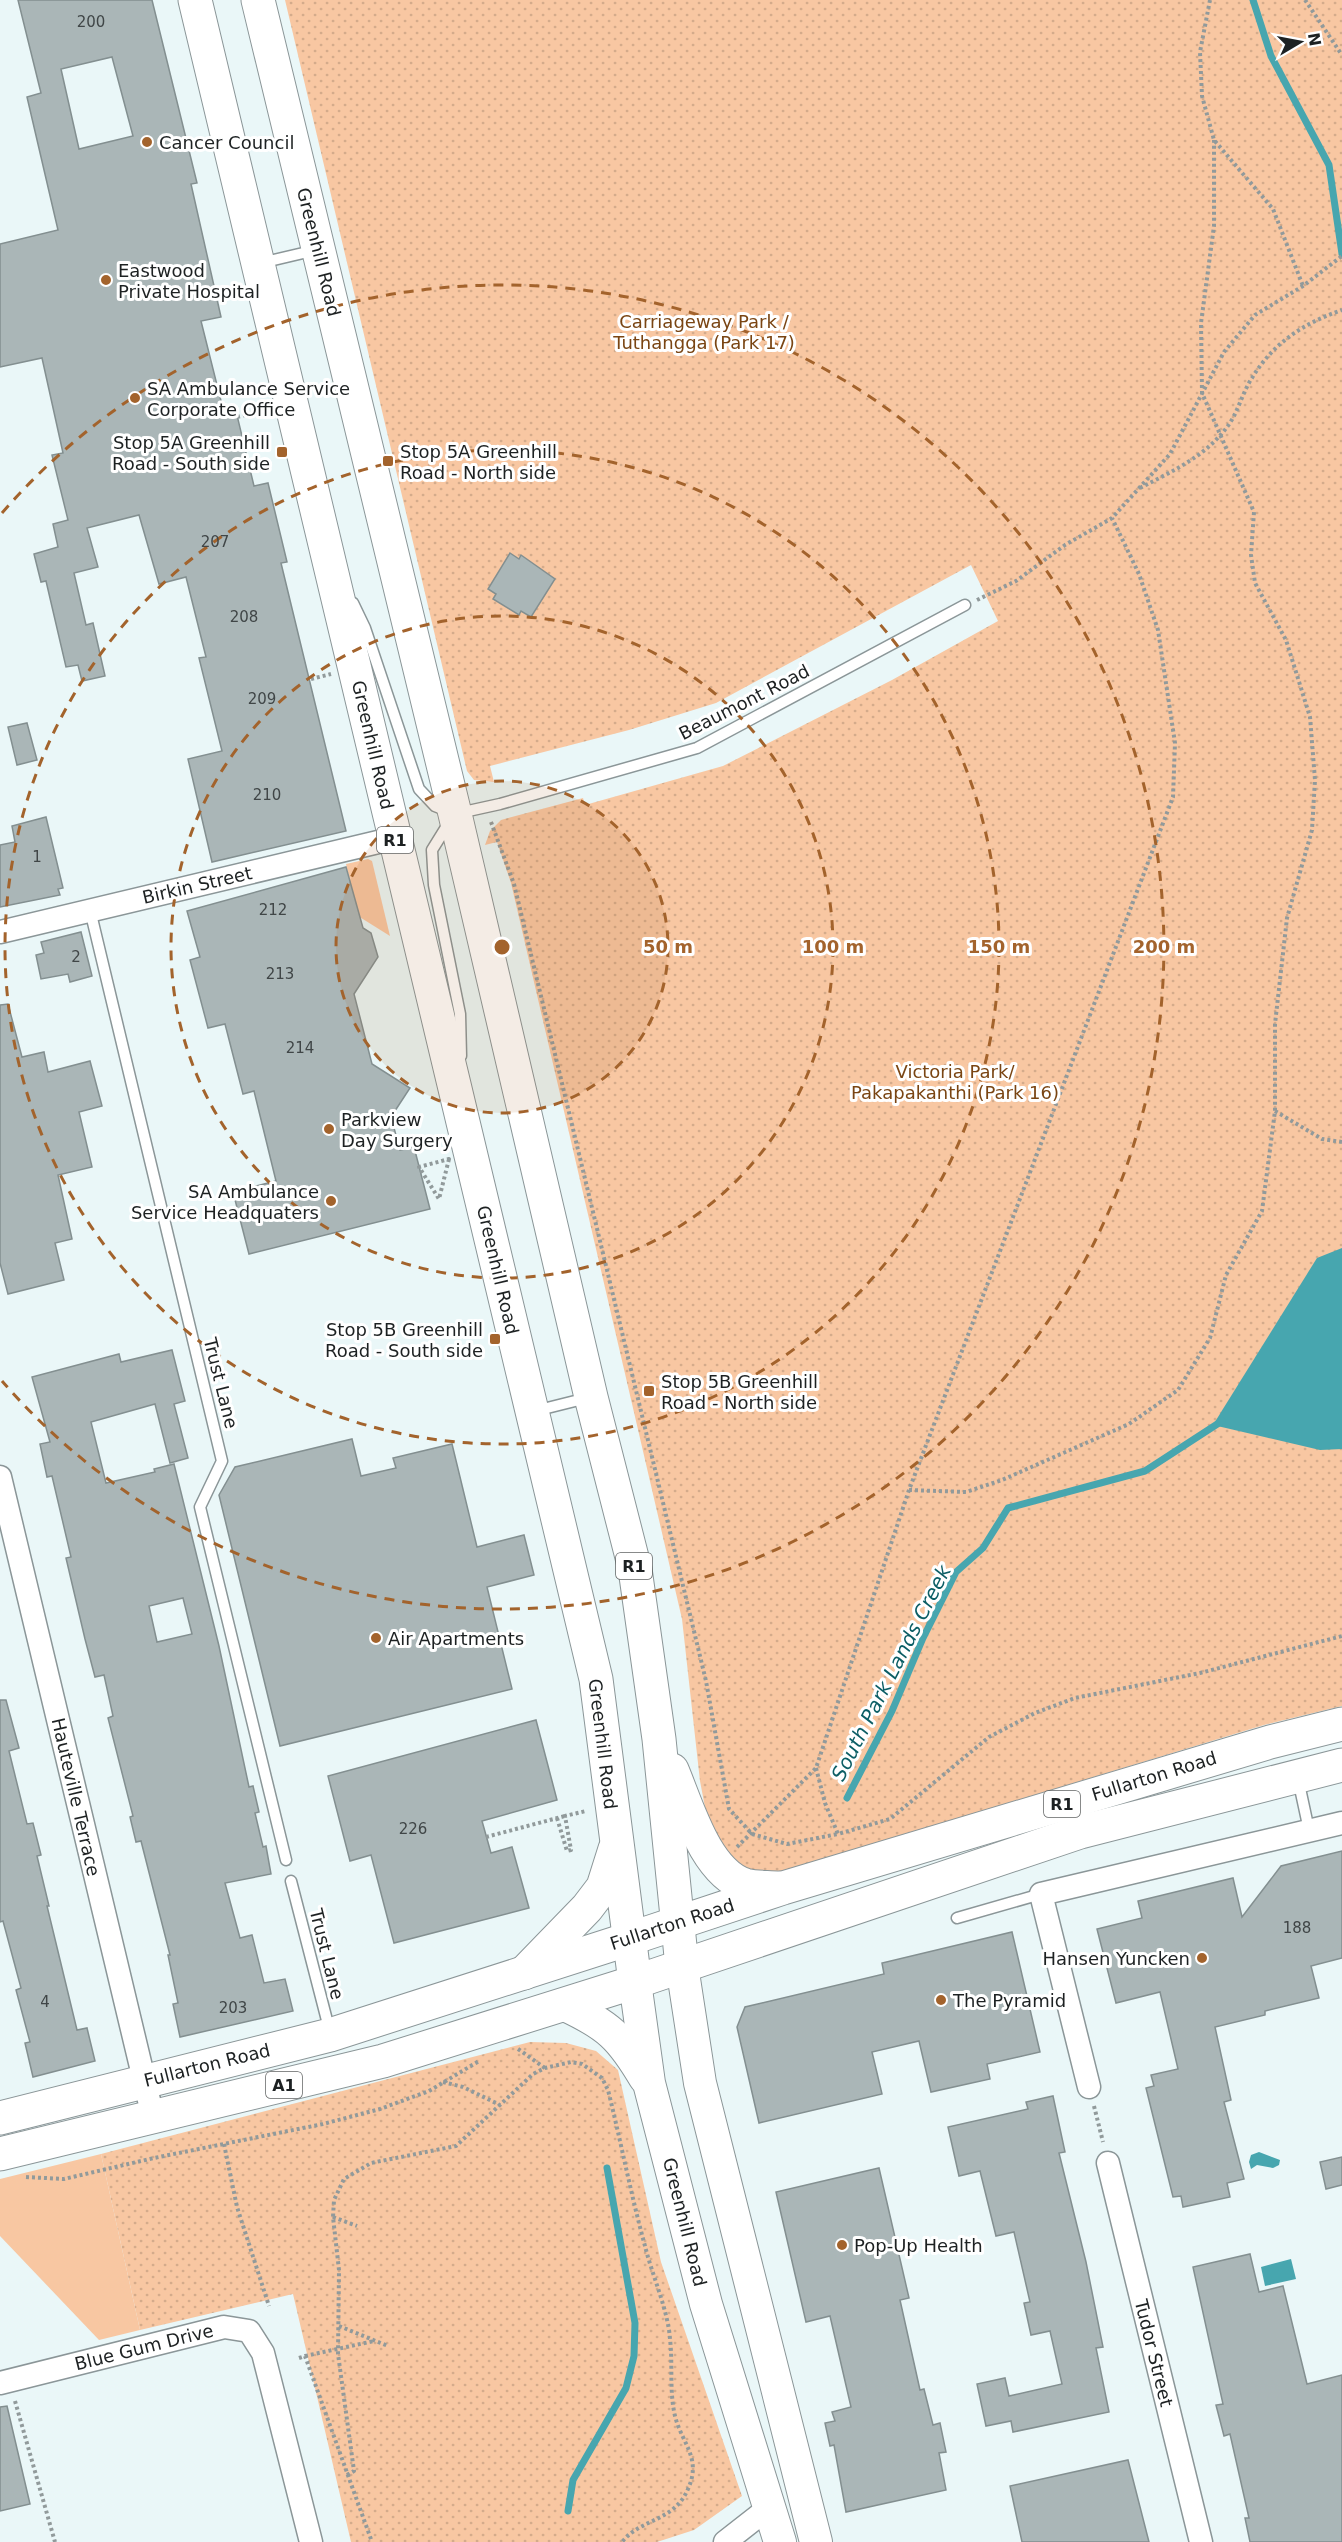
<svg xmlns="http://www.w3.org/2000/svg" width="1342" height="2542" viewBox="0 0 1342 2542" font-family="'DejaVu Sans',sans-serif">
  <defs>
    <pattern id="park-dots" width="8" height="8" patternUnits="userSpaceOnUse" patternTransform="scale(1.5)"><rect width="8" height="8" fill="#f8c7a2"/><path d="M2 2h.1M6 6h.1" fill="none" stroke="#d4ab8b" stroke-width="1.8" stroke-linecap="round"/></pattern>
  </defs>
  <rect width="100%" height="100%" fill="#eaf7f8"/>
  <!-- grass -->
  <g fill="#f8c7a2">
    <path d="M368 859 372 861 390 936 358 916 346 864Z"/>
    <path d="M101 2154 140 2330 99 2340 0 2236V2179Z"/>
  </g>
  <!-- park -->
  <g fill="url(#park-dots)">
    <path d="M285 0H1342V1706L1264 1725 773 1875 738 1867 717 1845 707 1818 700 1781 682 1619 511 883 497 842 485 845 490 831 501 820 583 798 585 805 723 766 892 680 998 621 971 565 716 703 629 730 490 766 494 782 474 780 467 771Z"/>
    <path d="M530 2042 566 2043 596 2051 618 2070 661 2262 742 2496 694 2530 657 2542H351L293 2294 140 2330 101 2154Z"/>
  </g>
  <!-- water -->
  <g fill="#47a6af">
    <path d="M1342 1248V1449L1320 1450 1213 1425 1317 1258Z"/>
    <path d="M1259 2152 1280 2160 1279 2165 1273 2168 1257 2165 1251 2169 1249 2162 1251 2155Z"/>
    <path d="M1291 2259 1296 2279 1265 2286 1261 2267Z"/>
  </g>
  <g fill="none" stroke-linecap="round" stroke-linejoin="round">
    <!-- stream -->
    <g stroke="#47a6af" stroke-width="7">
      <path d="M1253 0 1271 56 1329 165 1342 254"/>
      <path d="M847 1798 892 1711 923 1638 956 1572 983 1548 1008 1508 1145 1471 1222 1421"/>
      <path d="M568 2511 573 2480 626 2388 634 2356 635 2323 607 2168"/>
    </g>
  </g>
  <!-- building -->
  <g fill="#aab6b7" stroke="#838f90" stroke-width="1.5" fill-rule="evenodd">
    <path d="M18 0H152L197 183 191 184 221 317 201 321 224 413 236 411 254 486 268 483 287 562 281 563 346 831 212 862 188 759 222 751 199 658 206 657 186 577 159 584 139 515 87 528 98 567 74 573 86 625 93 623 105 676 82 681 78 665 66 667 46 581 41 582 34 554 58 547 53 524 68 520 52 455 63 453 42 358 0 367V244L58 230 27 97 41 93ZM112 57 133 136 79 149 61 69Z"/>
    <path d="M510 553 519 559 521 555 555 579 531 617 521 611 519 615 493 599 496 594 488 589Z"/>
    <path d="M27 723 37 760 17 765 8 727Z"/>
    <path d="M46 817 63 888 58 889 60 895 0 907V845L15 842 12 826Z"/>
    <path d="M346 867 363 928 371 933 378 957 354 994 372 1064 410 1088 391 1117 400 1150 414 1147 430 1209 249 1254 233 1192 276 1181 254 1091 243 1094 225 1024 208 1028 190 960 200 957 187 911Z"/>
    <path d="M81 932 92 976 70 982 68 974 41 979 36 955 44 953 41 942Z"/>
    <path d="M8 1004 22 1057 44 1052 48 1072 90 1061 102 1106 79 1112 92 1167 58 1175 72 1239 55 1243 64 1280 8 1294 0 1263V1005Z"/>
    <path d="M172 1350 185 1401 174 1404 188 1458 170 1463 155 1404 91 1422 106 1483 155 1472 154 1469 174 1464 219 1646 249 1787 253 1786 259 1812 255 1813 263 1847 266 1846 271 1874 225 1883 240 1938 252 1935 264 1983 285 1979 293 2011 180 2037 173 2004 178 2003 168 1955H170L141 1841 136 1842 130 1817 133 1816 108 1718 113 1716 104 1675 95 1677 85 1639 66 1558 71 1557 52 1476 47 1477 40 1444 50 1442 32 1377 119 1354 121 1362ZM183 1598 192 1634 157 1642 149 1606Z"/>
    <path d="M352 1439 361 1476 396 1468 393 1458 452 1444 477 1547 524 1535 534 1575 487 1587 512 1689 280 1746 219 1495 235 1467Z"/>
    <path d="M0 1700H6L19 1748 9 1751 27 1824 33 1823 41 1855 37 1856 49 1906H47L77 2030 87 2028 95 2061 33 2077 25 2043 30 2042 16 1990 21 1988 3 1921 0 1922Z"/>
    <path d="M536 1720 557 1800 482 1821 491 1853 512 1847 529 1908 394 1943 371 1855 350 1861 328 1776Z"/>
    <path d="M1342 1851V1958L1311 1966 1319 1998 1265 2011V2015L1215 2027 1231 2100 1224 2102 1244 2179 1227 2183 1230 2197 1183 2207 1181 2196 1173 2197 1146 2088 1154 2086 1151 2075 1178 2069 1160 1992 1116 2003 1097 1929 1142 1918 1138 1901 1233 1878 1242 1917 1281 1866Z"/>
    <path d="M1012 1932 1040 2052 987 2064 990 2079 931 2092 919 2041 872 2052 882 2094 759 2123 737 2027 745 2007 884 1974 882 1963Z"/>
    <path d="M1053 2096 1065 2152 1059 2153 1086 2262 1103 2347 1096 2348 1109 2412 1013 2432 1011 2421 986 2426 977 2384 1005 2378 1009 2396 1062 2384 1050 2331 1031 2335 1024 2303 1030 2302 1014 2232 996 2236 980 2171 959 2176 948 2127 1028 2109 1026 2102Z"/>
    <path d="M1342 2157V2185L1326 2189 1320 2162Z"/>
    <path d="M879 2168 909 2298 900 2300 920 2390 924 2389 933 2425 940 2423 946 2452 939 2453 946 2490 846 2512 834 2445 830 2446 825 2423 835 2421 832 2412 851 2407 830 2316 806 2322 776 2192Z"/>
    <path d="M1250 2254 1259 2292 1283 2286 1307 2384 1342 2375V2542H1250L1245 2518H1249L1230 2434 1224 2436 1216 2405 1223 2404 1193 2267Z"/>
    <path d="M7 2406 30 2504 0 2511V2407Z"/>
    <path d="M1128 2460 1149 2542H1022L1010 2486Z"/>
  </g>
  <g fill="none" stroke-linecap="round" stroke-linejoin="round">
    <defs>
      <g id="service">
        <path d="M261 263 316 250"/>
        <path d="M353 603 365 628 419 789 435 806 450 812"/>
        <path d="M459 813 500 804 697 748 965 605"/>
        <path d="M450 821 432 850 434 885 460 1014 461 1056"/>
        <path d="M90 910 222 1461 200 1507 286 1860"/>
        <path d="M535 1411 587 1398"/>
        <path d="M1298 1779 1309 1830"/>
        <path d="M291 1881 330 2032"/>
        <path d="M957 1918 1041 1894"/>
      </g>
      <g id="minor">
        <path d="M0 932 395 838"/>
        <path d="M0 1477 153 2117"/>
        <path d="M1089 2087 1041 1894 1342 1823"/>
        <path d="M1108 2163 1201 2542"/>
        <path d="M0 2383 224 2327 249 2331 263 2353 311 2542"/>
        <path d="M725 2542 771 2506"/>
      </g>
      <g id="secondary">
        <path d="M682 1966 700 2083 816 2542"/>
        <path d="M635 1982 649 2083 706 2304 780 2542"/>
        <path d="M565 2005C608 2025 621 2037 645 2078"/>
      </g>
      <g id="primary">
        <path d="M0 2118 330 2035 629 1939"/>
        <path d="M0 2154 383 2061 635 1982"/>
      </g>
      <g id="trunk">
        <path d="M195 0 596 1679 635 1982 1080 1832 1342 1765"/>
        <path d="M258 0 455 814 591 1397 635 1569 659 1739 682 1966"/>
        <path d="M672 1770C687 1805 705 1872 745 1885 755 1888 768 1887 778 1888"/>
        <path d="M629 1939 783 1888 1270 1742 1342 1724"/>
        <path d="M524 1973 587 1908 603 1887 615 1849"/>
      </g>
    </defs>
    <!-- service casing -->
    <use href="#service" stroke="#8b9698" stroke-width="13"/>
    <!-- minor casing -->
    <use href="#minor" stroke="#8b9698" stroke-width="25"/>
    <!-- secondary casing -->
    <use href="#secondary" stroke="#8b9698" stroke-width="34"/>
    <!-- primary casing -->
    <use href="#primary" stroke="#8b9698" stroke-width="35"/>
    <!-- trunk casing -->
    <use href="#trunk" stroke="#8b9698" stroke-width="35"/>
    <!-- path -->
    <g stroke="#919a9b" stroke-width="4" stroke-dasharray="3 3" stroke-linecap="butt">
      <path d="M1210 0 1200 52 1202 96 1214 140 1273 209 1303 286"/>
      <path d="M1305 0 1342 55"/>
      <path d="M237 417 265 410"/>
      <path d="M1140 488C1171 472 1206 456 1227 427 1238 413 1242 393 1252 378 1273 343 1304 323 1342 310"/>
      <path d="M977 600 1016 581 1065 545 1112 518 1170 454 1224 352 1255 315 1303 286 1342 256"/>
      <path d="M311 679 331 674"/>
      <path d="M491 822 514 884 706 1681 729 1809 752 1834 787 1844 838 1834"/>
      <path d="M1275 1111 1322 1139 1342 1142"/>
      <path d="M449 1159 439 1199 419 1167Z"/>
      <path d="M909 1490 966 1492 1002 1480 1129 1424 1178 1390 1210 1338 1226 1275 1262 1211 1275 1111V1024L1287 918 1312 830 1315 780 1310 717 1286 640 1255 583 1251 555 1254 512 1202 393 1201 323 1214 226V140"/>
      <path d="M816 1768 825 1803 838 1834 890 1819 989 1737 1035 1713 1075 1698 1200 1673 1342 1636"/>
      <path d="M557 1818 567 1851 571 1850 565 1816 586 1811"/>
      <path d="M486 1837 565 1816"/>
      <path d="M737 1847 816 1768 909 1490 1173 797 1175 743 1158 630 1139 574 1112 518"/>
      <path d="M518 2049 545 2068"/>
      <path d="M443 2082 463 2087 500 2105"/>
      <path d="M1094 2106 1103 2142"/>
      <path d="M224 2144 237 2207 269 2306"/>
      <path d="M26 2177 64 2179 154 2158 323 2124 380 2109 429 2091 479 2061"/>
      <path d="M333 2217 357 2226"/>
      <path d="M339 2326 388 2346"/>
      <path d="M305 2356 374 2341"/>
      <path d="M299 2358 305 2356 372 2542"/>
      <path d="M15 2401 55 2542"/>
      <path d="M347 2475 354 2471 338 2354 339 2270 333 2217 334 2200 344 2179 371 2163 456 2146 533 2074 545 2068 571 2062 582 2064 602 2078 608 2090C621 2142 631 2195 645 2246 652 2275 668 2310 670 2339 673 2365 669 2390 675 2416 682 2444 702 2458 688 2489 674 2522 641 2518 622 2542"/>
    </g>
    <!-- service -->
    <use href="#service" stroke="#fff" stroke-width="10"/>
    <!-- minor -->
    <use href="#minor" stroke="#fff" stroke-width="22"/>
    <!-- secondary -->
    <use href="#secondary" stroke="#fff" stroke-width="32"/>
    <!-- primary -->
    <use href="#primary" stroke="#fff" stroke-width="33"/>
    <!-- trunk -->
    <use href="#trunk" stroke="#fff" stroke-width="33"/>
  </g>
  <!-- distance rings -->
  <circle cx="502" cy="947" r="166" fill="#a3632c" fill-opacity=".12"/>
  <g fill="none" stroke="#a3632c" stroke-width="3" stroke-dasharray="10 8">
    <circle cx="502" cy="947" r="166"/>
    <circle cx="502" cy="947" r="331"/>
    <circle cx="502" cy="947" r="497"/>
    <path d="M2 513A662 662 0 1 1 2 1381"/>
  </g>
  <!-- markers -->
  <g fill="#a3632c" stroke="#fff" stroke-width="2">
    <circle cx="147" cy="142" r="6"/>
    <circle cx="106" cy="280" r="6"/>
    <circle cx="135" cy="398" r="6"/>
    <rect x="276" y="446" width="12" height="12" rx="3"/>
    <rect x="382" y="455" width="12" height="12" rx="3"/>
    <circle cx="329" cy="1129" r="6"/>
    <circle cx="331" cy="1201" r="6"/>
    <rect x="489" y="1333" width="12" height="12" rx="3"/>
    <rect x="643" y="1385" width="12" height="12" rx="3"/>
    <circle cx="376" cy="1638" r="6"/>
    <circle cx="1202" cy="1958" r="6"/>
    <circle cx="941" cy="2000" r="6"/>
    <circle cx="842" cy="2245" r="6"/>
  </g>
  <g text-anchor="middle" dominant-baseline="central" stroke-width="6" stroke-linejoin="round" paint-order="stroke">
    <!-- number labels -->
    <g font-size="15" fill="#404647">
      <text x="91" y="22">200</text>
      <text x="215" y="542">207</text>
      <text x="244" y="617">208</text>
      <text x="262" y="699">209</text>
      <text x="267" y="795">210</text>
      <text x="37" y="857">1</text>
      <text x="273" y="910">212</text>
      <text x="76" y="957">2</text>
      <text x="280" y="974">213</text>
      <text x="300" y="1048">214</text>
      <text x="413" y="1829">226</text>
      <text x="1297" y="1928">188</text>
      <text x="45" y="2002">4</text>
      <text x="233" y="2008">203</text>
    </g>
    <!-- shield labels -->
    <g fill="#fff" stroke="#616464" stroke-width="1.5">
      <rect x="377" y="827" width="36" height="26" rx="4.5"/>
      <rect x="616" y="1553" width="36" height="26" rx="4.5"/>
      <rect x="1044" y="1791" width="36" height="26" rx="4.5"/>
      <rect x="266" y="2072" width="36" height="26" rx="4.5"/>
    </g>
    <g font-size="16" font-weight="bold" fill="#1d2122">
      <text x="395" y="840">R1</text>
      <text x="634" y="1566">R1</text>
      <text x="1062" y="1804">R1</text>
      <text x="284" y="2085">A1</text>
    </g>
    <!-- poi labels -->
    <g font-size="18" fill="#1d2122" stroke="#fff" text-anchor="start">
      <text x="159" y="142">Cancer Council</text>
      <text x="118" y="270">Eastwood<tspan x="118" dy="21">Private Hospital</tspan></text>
      <text x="147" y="388">SA Ambulance Service<tspan x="147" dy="21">Corporate Office</tspan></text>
      <text x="270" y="442" text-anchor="end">Stop 5A Greenhill<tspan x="270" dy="21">Road - South side</tspan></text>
      <text x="400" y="451">Stop 5A Greenhill<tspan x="400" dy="21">Road - North side</tspan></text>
      <text x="341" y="1119">Parkview<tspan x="341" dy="21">Day Surgery</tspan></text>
      <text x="319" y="1191" text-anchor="end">SA Ambulance<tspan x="319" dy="21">Service Headquaters</tspan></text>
      <text x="483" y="1329" text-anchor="end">Stop 5B Greenhill<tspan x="483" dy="21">Road - South side</tspan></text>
      <text x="661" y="1381">Stop 5B Greenhill<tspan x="661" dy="21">Road - North side</tspan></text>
      <text x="388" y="1638">Air Apartments</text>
      <text x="1190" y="1958" text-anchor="end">Hansen Yuncken</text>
      <text x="953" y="2000">The Pyramid</text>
      <text x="854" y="2245">Pop-Up Health</text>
    </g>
    <!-- street labels -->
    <g font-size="18" fill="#1d2122" stroke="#fff">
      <text transform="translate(319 252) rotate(76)">Greenhill Road</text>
      <text transform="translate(744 702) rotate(-27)">Beaumont Road</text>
      <text transform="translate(373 745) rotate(77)">Greenhill Road</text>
      <text transform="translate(197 885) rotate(-13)">Birkin Street</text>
      <text transform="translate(498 1270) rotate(77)">Greenhill Road</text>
      <text transform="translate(221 1383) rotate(76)">Trust Lane</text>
      <text transform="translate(603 1744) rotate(83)">Greenhill Road</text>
      <text transform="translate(1154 1776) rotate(-17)">Fullarton Road</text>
      <text transform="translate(76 1797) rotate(77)">Hauteville Terrace</text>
      <text transform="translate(672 1924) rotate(-18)">Fullarton Road</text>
      <text transform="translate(327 1954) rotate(76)">Trust Lane</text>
      <text transform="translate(207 2065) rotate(-14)">Fullarton Road</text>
      <text transform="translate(685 2222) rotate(76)">Greenhill Road</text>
      <text transform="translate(144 2347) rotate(-14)">Blue Gum Drive</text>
      <text transform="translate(1154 2353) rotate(76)">Tudor Street</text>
    </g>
    <!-- park labels -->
    <g font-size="18" fill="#7a4513" stroke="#fff">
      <text x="704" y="321">Carriageway Park /<tspan x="704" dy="21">Tuthangga (Park 17)</tspan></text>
      <text x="955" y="1071">Victoria Park/<tspan x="955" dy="21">Pakapakanthi (Park 16)</tspan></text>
    </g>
    <!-- water labels -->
    <g font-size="20" font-style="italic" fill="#0c5e65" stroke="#fff">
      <text transform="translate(891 1673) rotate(-63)">South Park Lands Creek</text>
    </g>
  </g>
  <circle cx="502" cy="947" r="9" fill="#a3632c" stroke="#fff" stroke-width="3"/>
  <g font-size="18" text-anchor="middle" font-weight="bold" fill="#a3632c" stroke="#fff" stroke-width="6" stroke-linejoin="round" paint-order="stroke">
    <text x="668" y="953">50 m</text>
    <text x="833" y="953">100 m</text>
    <text x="999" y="953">150 m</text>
    <text x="1164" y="953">200 m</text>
  </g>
  <!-- north arrow -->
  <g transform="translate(1300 42) rotate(80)" stroke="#ffffff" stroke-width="4.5" paint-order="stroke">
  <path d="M0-4.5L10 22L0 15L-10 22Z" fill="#1d2122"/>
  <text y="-9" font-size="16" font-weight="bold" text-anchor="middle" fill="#1d2122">N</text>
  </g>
</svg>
